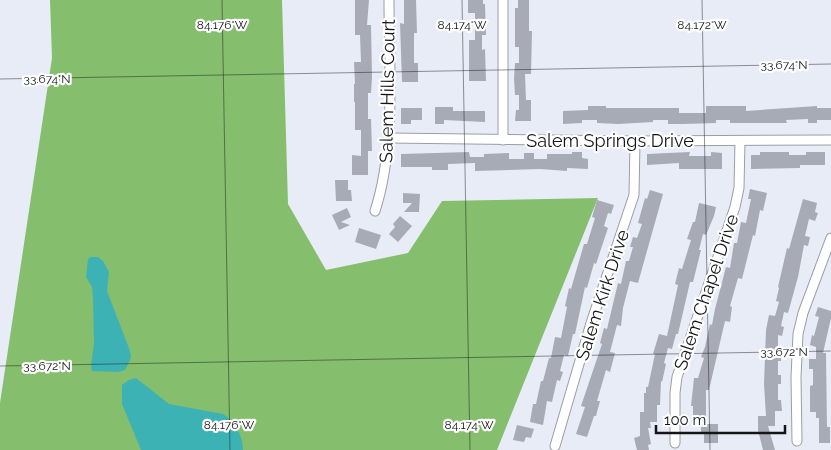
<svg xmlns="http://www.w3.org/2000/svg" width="831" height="450" viewBox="0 0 831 450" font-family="Raleway,sans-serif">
  <rect width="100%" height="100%" fill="#e8ecf6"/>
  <!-- forest -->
  <path fill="#85be6c" d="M50 0H282L288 204 326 270 408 253 442 201 598 198 497 450H0V403L52 58Z"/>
  <!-- water -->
  <g fill="#3db2b4">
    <path d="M91 257H98L103 261 109 272 107 291 130 351 131 358 125 370 118 372 92 371 91 365 94 344 93 298 92 287 86 277 88 259Z"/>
    <path d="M136 378 169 404 223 414C235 421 243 436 243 450H141L122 404V385L129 380Z"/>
  </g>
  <!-- building -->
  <g fill="#a8abb5">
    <path d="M355 0H369L367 25H371L372 77 371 93H368V119H371L372 151H368V175H352V155L361 156V130H355V102H354V84H355L354 62H361L360 35H355Z"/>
    <path d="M404 0H416L417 33H414V63H418V82H402L400 23 404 24Z"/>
    <path d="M468 0H483V4H485L486 35H482V50L485 49 486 81H469V40H475V13H468Z"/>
    <path d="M518 0H529V31H532L531 74H525L526 100H531V121H515L516 110H519V95H515L514 79 515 63H519V47H515V8H518Z"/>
    <path d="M588 106H606V108H679V113H706V106H746V111L817 106V108H831V120H817V123H808V119L786 120 787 123H730V120H716V123L683 124H668V120H653V122L618 124 597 123V120H582V123L563 124V111L588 110Z"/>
    <path d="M435 107H453V111H485V122L444 120V124H435Z"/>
    <path d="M401 108H422V120H411V124H401Z"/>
    <path d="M469 152 470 157H484V154L509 153V159H524V153H534V159H547V154H572V152H582V158L588 159V169L567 168V171L540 169 475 171V163L448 164V170H432V167H401V154Z"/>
    <path d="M690 152 689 156H711V152L722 153V169H679V163L647 165V154Z"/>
    <path d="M760 152H789V155H806V152H825V165H800V168L751 169V155H760Z"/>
    <path d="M335 180H348V190H351L352 201H336Z"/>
    <path d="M750 189 767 193 763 211 760 210 755 236 753 235 742 279 738 278 730 306 732 307 730 322 725 321 709 390H706V417L693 416V406H691L694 378H698L704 358 701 357 705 347 710 324 712 325 715 309 726 267 730 268 734 243H737L741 222 746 223 751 199H748Z"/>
    <path d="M650 190 663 194 638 283 630 281 623 308 621 326 617 325 610 352 615 353 610 372 606 370 597 401H600L596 416H594L587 437 576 434 585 407 581 406 602 344 600 343 604 328 607 329 618 283 621 284 626 261H629L633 247H630L633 237 637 238 642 224 638 223 645 198 647 199Z"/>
    <path d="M403 193 420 194 419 212H404L412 203H403Z"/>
    <path d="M803 199 817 203 815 212 818 213 815 221 809 219 805 236 810 237 808 246 804 245 798 277 788 313 784 312 781 326 784 327 782 336 778 335V350H781V361H778V375H781V384H778V400H781L782 411H775V426H768L775 450H763L758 430V416H766L764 384 766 330 769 315 775 316 779 302 776 301 779 288 778 287 787 248 789 249Z"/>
    <path d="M597 200 614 205 611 214 608 213 604 226 608 228 596 264 594 263 587 288 585 287 575 334H573L568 356 564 355 560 371 563 372 560 381 557 380 552 402 547 401 543 425 530 422 533 404H536L541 381H543L549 358H551L555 337 561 338 567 307 565 306 569 288 571 289 584 244H587L595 218 592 217Z"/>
    <path d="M699 203 716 207 714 216 706 235 703 234 699 250H701L693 282H690L678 334H676L672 349 668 348 664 363 666 364 662 382 661 381 660 405H657V422H650L651 428H648L651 444 648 445 649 450H637L634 438 640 436V412H644V393H646V387H648L655 354H653L659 334 667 336 678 285 675 284 679 268 682 269 691 240 687 239 693 222H695Z"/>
    <path d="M347 208 351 217 341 222 350 225 339 230 332 215Z"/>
    <path d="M400 216 412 226 398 242 389 234 395 227 393 224Z"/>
    <path d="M359 228 381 235 376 249 355 242Z"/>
    <path d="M818 307 831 311V318L823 353H826L827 427H830V443H819V418H816V412H810V386L813 385V369H809V359H816V347L810 345 812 335 814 336 819 317 815 316Z"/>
    <path d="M701 424H718V443H704V434H701Z"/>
    <path d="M517 425 534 429 531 438 526 437 524 442 513 440Z"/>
  </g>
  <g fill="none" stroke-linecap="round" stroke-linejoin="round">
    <defs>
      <g id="street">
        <path d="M389 138 635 141 831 140"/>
        <path d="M503 140V0"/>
        <path d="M375 211C396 146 389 68 389 0"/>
        <path d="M797 441 796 377 798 334 803 313 831 238"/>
        <path d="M675 443V393L677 377 735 207 739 188 740 141"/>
        <path d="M555 446 591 323 634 195 635 141"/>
      </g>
    </defs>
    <!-- street casing -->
    <use href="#street" stroke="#9b9ea8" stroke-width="11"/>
    <!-- street -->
    <use href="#street" stroke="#fff" stroke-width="9"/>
  </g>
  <!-- ticks -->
  <path fill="none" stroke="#141519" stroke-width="1" stroke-opacity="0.45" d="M222 0 230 450M462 0 470 450M702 0 710 450M0 79 831 64M0 366 831 351"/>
  <g text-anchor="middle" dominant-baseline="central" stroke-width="4.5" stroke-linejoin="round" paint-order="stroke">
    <!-- street labels -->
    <g font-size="18" fill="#141519" stroke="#fff">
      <text transform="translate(387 91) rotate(-89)">Salem Hills Court</text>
      <text x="610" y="140">Salem Springs Drive</text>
      <text transform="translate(706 292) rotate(-71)">Salem Chapel Drive</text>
      <text transform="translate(602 295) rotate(-72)">Salem Kirk Drive</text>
    </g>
  </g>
  <g font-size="12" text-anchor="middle" fill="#141519" stroke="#fff" stroke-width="4.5" stroke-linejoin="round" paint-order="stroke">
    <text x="222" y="29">84.176°W</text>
    <text x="462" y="29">84.174°W</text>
    <text x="702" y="29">84.172°W</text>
    <text x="784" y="69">33.674°N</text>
    <text x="47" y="83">33.674°N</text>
    <text x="784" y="356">33.672°N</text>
    <text x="47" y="370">33.672°N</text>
    <text x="229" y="429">84.176°W</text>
    <text x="469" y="429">84.174°W</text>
  </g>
  <!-- scale -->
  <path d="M656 425v8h129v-8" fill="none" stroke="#141519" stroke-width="2.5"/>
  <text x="664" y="425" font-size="15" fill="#141519" stroke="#ffffff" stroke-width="4" paint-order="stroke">100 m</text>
</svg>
